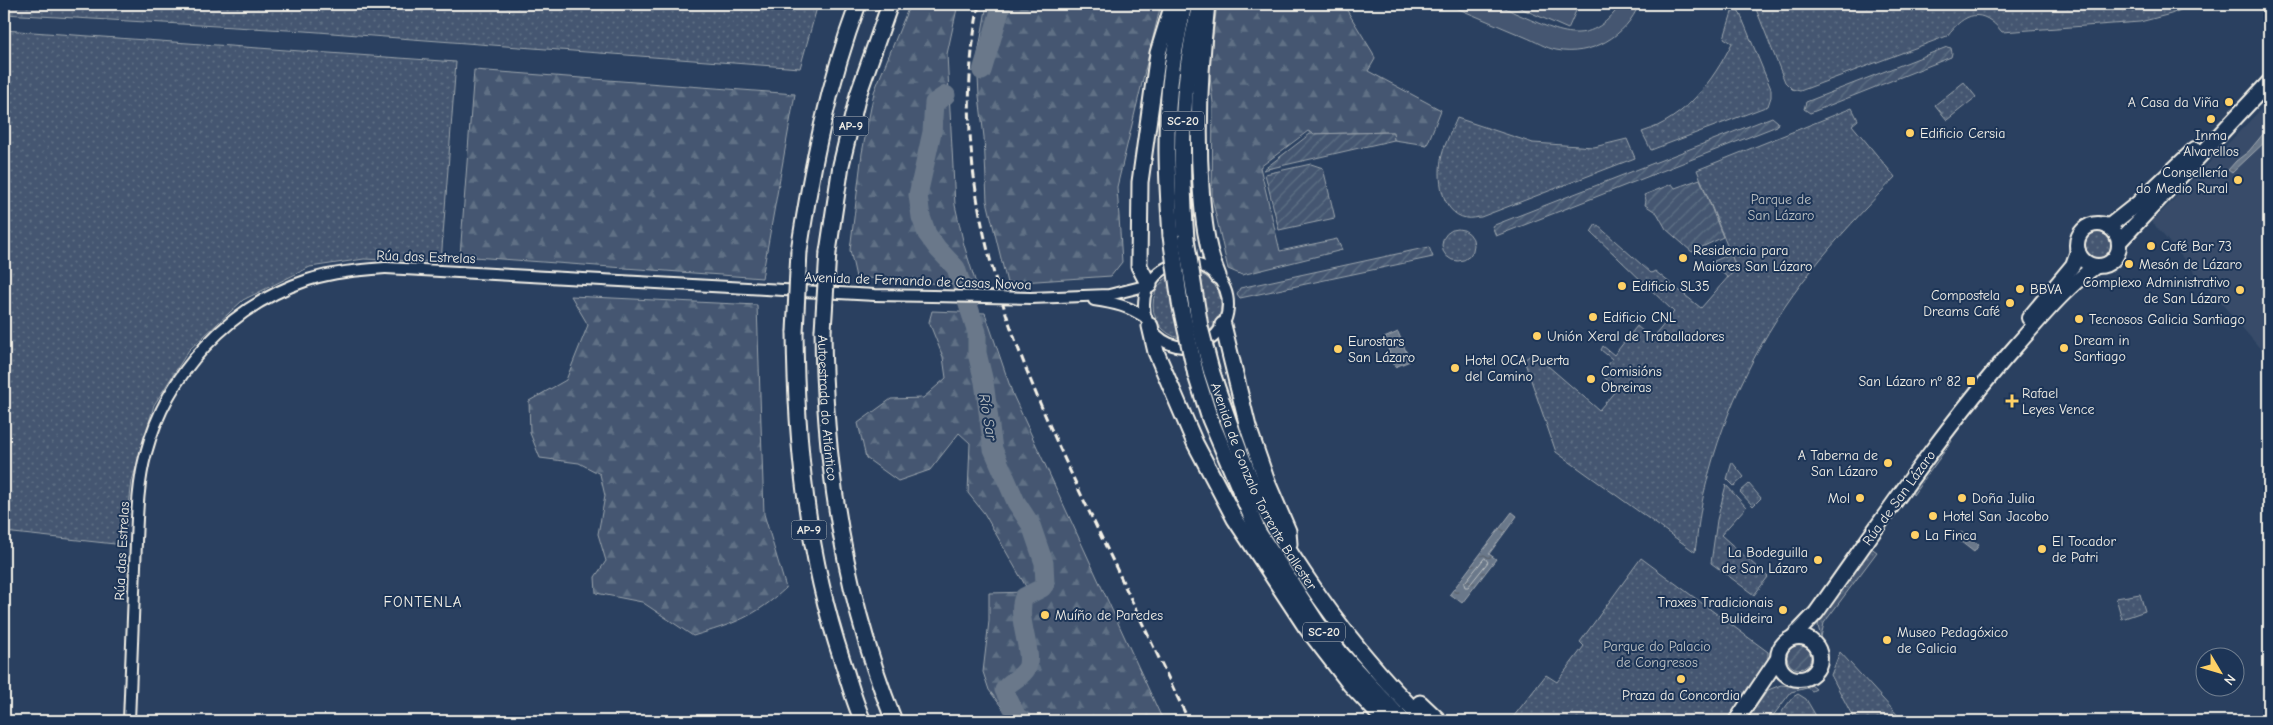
<svg xmlns="http://www.w3.org/2000/svg" width="2273" height="725" viewBox="0 0 2273 725" font-family="'Comic Neue',sans-serif">
  <defs>
    <pattern id="grass-dots" width="8" height="8" patternUnits="userSpaceOnUse" patternTransform="scale(1.25)"><rect width="8" height="8" fill="#445771"/><path d="M2 2h.1M6 6h.1" fill="none" stroke="#607085" stroke-width="1.8" stroke-linecap="round"/></pattern>
    <pattern id="forest-firs" width="22" height="20" patternUnits="userSpaceOnUse" patternTransform="scale(1.25)"><rect width="22" height="20" fill="#445771"/><path d="M5 1l3.5 6h-7zM16 11l3.5 6h-7z" fill="#607085"/></pattern>
    <pattern id="garden-furrows" width="10" height="10" patternUnits="userSpaceOnUse" patternTransform="scale(1.25)"><rect width="10" height="10" fill="#445771"/><path d="M-1 1l2-2M0 10L10 0M9 11l2-2" fill="none" stroke="#607085"/></pattern>
    <pattern id="water-ripples" width="26" height="14" patternUnits="userSpaceOnUse" patternTransform="scale(1.25)"><rect width="26" height="14" fill="#6a788a"/><path d="M2 4q2-2 4 0t4 0M15 11q2-2 4 0t4 0" fill="none" stroke="#5b626b"/></pattern>
  </defs>
  <rect width="100%" height="100%" fill="#2a4060"/>
  <filter id="ink" filterUnits="userSpaceOnUse"><feTurbulence type="fractalNoise" baseFrequency=".02" numOctaves="2"/><feDisplacementMap in="SourceGraphic" scale="10" xChannelSelector="R" yChannelSelector="G"/><feConvolveMatrix kernelMatrix="1 2 1 2 8 2 1 2 1" color-interpolation-filters="sRGB"/></filter>
  <g filter="url(#ink)">
    <!-- built -->
    <path fill="#374c69" d="M2269 101V359L2152 222Z"/>
    <!-- grass -->
    <g fill="url(#grass-dots)" stroke="#9ca4ac">
      <path d="M4 4H818L800 68 305 31 4 14Z"/>
      <path d="M1754 4H2194L2171 14 2140 22 2002 32C1982 7 1965 12 1947 36L1800 91 1792 89 1785 82Z"/>
      <path d="M1733 9 1739 11 1771 89V97L1768 106 1651 150 1642 132C1685 119 1713 81 1732 43L1724 38Z"/>
      <path d="M4 30 456 62 441 262 364 259 310 267 243 300 189 350 154 405 132 481 124 545 4 532Z"/>
      <path d="M1964 82 1976 97 1947 120 1935 105Z"/>
      <path d="M1852 108 1858 120 1852 125 1895 177C1866 208 1837 238 1811 271 1762 332 1724 409 1706 485 1700 507 1698 530 1695 552L1556 452 1524 360 1533 353 1599 410 1617 389 1604 377 1611 371 1607 367 1612 359 1601 350 1603 346 1614 355 1637 326 1652 339 1674 312 1591 232 1596 224 1651 273 1655 271 1701 308 1736 268 1697 170Z"/>
      <path d="M1457 118 1533 143 1594 147 1627 139 1635 158 1481 217C1477 217 1470 219 1466 218 1440 213 1437 175 1442 155 1445 143 1452 130 1457 118Z"/>
      <circle cx="1458" cy="245" r="16"/>
      <circle cx="2098" cy="245" r="13"/>
      <circle cx="1187" cy="305" r="34"/>
      <path d="M1949 438 1952 441 1913 495 1912 490Z"/>
      <path d="M1732 462 1744 477 1734 486 1727 479Z"/>
      <path d="M1749 484 1761 498 1753 506 1740 492Z"/>
      <path d="M1726 485 1746 507 1721 535 1768 577 1754 595 1711 563 1717 520Z"/>
      <path d="M1870 547 1877 552 1824 623 1821 637 1818 626 1820 617Z"/>
      <path d="M1641 558 1768 652V666L1726 721H1510L1546 675 1557 682 1584 646 1580 642Z"/>
      <path d="M2140 594 2145 611 2122 619 2116 598Z"/>
      <path d="M1840 652 1903 721H1855L1831 675Z"/>
      <path d="M1781 685 1800 687 1811 685 1816 689 1812 691 1807 688 1791 692 1769 721H1746L1768 690Z"/>
      <path d="M1798 694 1806 699 1819 721H1775L1793 697Z"/>
    </g>
    <!-- forest -->
    <g fill="url(#forest-firs)" stroke="#9ca4ac">
      <path d="M910 4H958L947 54 955 205 964 245 977 287 856 277 850 250 862 153 874 92Z"/>
      <path d="M987 4H1161L1117 187 1122 262 1111 276 1007 283 987 201 984 137 979 96 977 60Z"/>
      <path d="M1217 4H1343L1373 53 1375 59 1368 71 1441 110 1427 145 1394 140 1392 132 1314 134 1308 131 1260 167 1280 251 1337 239 1342 250 1242 275 1228 269 1212 198 1213 103 1209 68Z"/>
      <path d="M474 70 795 94 762 278 460 256Z"/>
      <path d="M571 296 757 305 764 514 786 588C755 617 733 624 693 636L642 602 596 593 595 577 606 561 598 534 605 496 600 474 579 463 540 458 530 433 529 401 566 380 588 325Z"/>
      <path d="M932 311 985 313 1013 395 1160 714 1165 721H1012L989 690 983 672 989 621V593L1029 592 984 513 968 493 970 443 959 433 930 470 898 481 866 458 858 423 891 399 923 398 946 378 943 357 929 322Z"/>
    </g>
    <!-- garden -->
    <g fill="url(#garden-furrows)" stroke="#9ca4ac">
      <path d="M1947 47 1951 48 1952 53 1951 57 1810 113 1804 109 1806 102Z"/>
      <path d="M1772 117 1778 122 1777 126 1496 236 1492 226Z"/>
      <path d="M1393 132 1394 140 1263 170 1310 134Z"/>
      <path d="M1311 164 1323 168 1335 218 1279 230 1265 174Z"/>
      <path d="M1700 179 1723 237 1692 252 1666 229 1657 213 1645 205 1646 200 1644 195 1672 184 1675 188Z"/>
      <path d="M1429 247 1433 257 1240 298 1237 294 1240 288Z"/>
      <path d="M1731 254 1736 268 1728 278 1716 267 1714 261Z"/>
      <circle cx="1799" cy="657" r="12"/>
    </g>
    <!-- pitch -->
    <g fill="#445771" stroke="#9ca4ac">
      <path d="M1447 4C1462 4 1480 1 1494 4 1501 5 1509 10 1515 13 1558 31 1588 51 1621 4H1639C1627 36 1590 57 1556 50 1546 48 1535 41 1525 37 1499 26 1473 15 1447 4Z"/>
      <path d="M1511 4H1579L1568 29Z"/>
    </g>
    <!-- water -->
    <g fill="url(#water-ripples)" stroke="#a1a8b0">
      <path d="M2263 134 2268 139 2232 173 2228 170 2236 161 2249 151Z"/>
      <path d="M1398 332 1410 361 1395 367 1384 338Z"/>
      <path d="M1512 512 1517 516 1489 554 1496 559 1462 603 1450 594Z"/>
      <path d="M1961 532 1979 545 1974 552 1956 538Z"/>
    </g>
    <g fill="none" stroke-linecap="round" stroke-linejoin="round">
      <!-- shore -->
      <path stroke="#bdc1c2" stroke-width="1" d="M1485 558 1488 562 1468 587H1465L1464 584Z"/>
      <!-- river -->
      <g stroke="#6a788a" stroke-width="19">
        <path d="M982 71 1002 4"/>
        <path d="M946 95 934 103 932 132 918 195 921 217 927 234 938 249 956 268 977 332V353L984 382 993 449 1016 502 1031 525 1044 563 1045 584 1042 588 1024 597C1015 617 1034 653 1027 668 1022 678 1009 681 1004 690L1017 717 1024 721"/>
      </g>
      <defs>
        <g id="minor">
          <circle cx="1186" cy="305" r="42"/>
          <path d="M1031 298 1109 295 1149 285"/>
          <path d="M1094 300C1114 303 1129 306 1146 318"/>
          <path d="M129 721C131 669 133 618 135 566 137 529 136 489 146 453 167 373 229 306 308 280 333 272 360 270 386 268L875 295 932 296"/>
        </g>
        <g id="major">
          <circle cx="2098" cy="245" r="21"/>
          <path d="M2108 227 2137 204 2195 149"/>
          <path d="M2119 242 2269 82"/>
          <path d="M2029 318 2073 265 2078 251"/>
          <circle cx="1799" cy="658" r="21"/>
          <path d="M1793 637 1816 613C1880 523 1943 429 2016 346 2041 318 2066 287 2096 266"/>
          <path d="M1736 721 1777 660"/>
        </g>
        <g id="highway">
          <path d="M1207 4C1200 65 1197 126 1201 187 1203 217 1206 248 1218 276"/>
          <path d="M1171 236C1167 180 1164 124 1172 68 1175 46 1180 25 1184 4"/>
          <path d="M1186 239C1180 161 1180 85 1199 9"/>
          <path d="M799 251C812 167 828 84 858 4"/>
          <path d="M828 252 841 165 858 95 890 4"/>
          <path d="M1149 285 1139 266 1140 182 1158 53 1173 4"/>
          <path d="M1223 325 1248 427 1267 482 1288 531 1289 544"/>
          <path d="M1150 326 1156 352 1195 443 1235 519 1306 627 1350 684 1385 721"/>
          <path id="s1" d="M823 330C824 465 844 596 894 721"/>
          <path d="M795 332C796 444 807 554 842 660 849 681 854 702 863 721"/>
          <path id="s2" d="M1211 370C1224 409 1237 448 1253 485 1266 516 1285 546 1304 574 1340 628 1378 676 1425 721"/>
          <path d="M1196 375 1210 419 1258 532 1317 623 1341 654 1403 721"/>
          <path d="M1420 703 1439 721"/>
        </g>
      </defs>
      <!-- minor casing -->
      <use href="#minor" stroke="#f4f1e8" stroke-width="14"/>
      <!-- major casing -->
      <use href="#major" stroke="#f4f1e8" stroke-width="18"/>
      <!-- highway casing -->
      <use href="#highway" stroke="#f4f1e8" stroke-width="19"/>
      <!-- minor -->
      <use href="#minor" stroke="#1d3557" stroke-width="10"/>
      <!-- major -->
      <use href="#major" stroke="#1d3557" stroke-width="14"/>
      <!-- highway -->
      <use href="#highway" stroke="#1d3557" stroke-width="15"/>
      <!-- rail -->
      <path stroke="#f4f1e8" stroke-width="3" stroke-dasharray="8 4" stroke-linecap="butt" d="M979 4C942 193 1017 361 1097 528 1128 592 1158 657 1189 721"/>
      <defs>
        <path id="minor-bridge" d="M932 296 1031 298"/>
        <g id="highway-bridge">
          <path d="M1171 236 1180 303 1196 375"/>
          <path d="M1186 239 1200 327 1211 370"/>
          <path d="M823 330 828 252"/>
          <path d="M795 332 799 251"/>
        </g>
      </defs>
      <!-- minor-bridge casing -->
      <use href="#minor-bridge" stroke="#f4f1e8" stroke-width="14" stroke-linecap="butt"/>
      <!-- highway-bridge casing -->
      <use href="#highway-bridge" stroke="#f4f1e8" stroke-width="19" stroke-linecap="butt"/>
      <!-- minor-bridge -->
      <use href="#minor-bridge" stroke="#1d3557" stroke-width="10"/>
      <!-- highway-bridge -->
      <use href="#highway-bridge" stroke="#1d3557" stroke-width="15"/>
    </g>
  </g>
  <!-- markers -->
  <g fill="#ffd166" stroke="#1d3557" stroke-width="2">
    <circle cx="2229" cy="102" r="5"/>
    <circle cx="2211" cy="119" r="5"/>
    <circle cx="1910" cy="133" r="5"/>
    <circle cx="2238" cy="180" r="5"/>
    <circle cx="2151" cy="246" r="5"/>
    <circle cx="1683" cy="258" r="5"/>
    <circle cx="2129" cy="264" r="5"/>
    <circle cx="1622" cy="286" r="5"/>
    <circle cx="2020" cy="289" r="5"/>
    <circle cx="2240" cy="290" r="5"/>
    <circle cx="2010" cy="303" r="5"/>
    <circle cx="1593" cy="317" r="5"/>
    <circle cx="2079" cy="319" r="5"/>
    <circle cx="1537" cy="336" r="5"/>
    <circle cx="2064" cy="348" r="5"/>
    <circle cx="1338" cy="349" r="5"/>
    <circle cx="1455" cy="368" r="5"/>
    <circle cx="1591" cy="379" r="5"/>
    <rect x="1966" y="376" width="10" height="10" rx="2.5"/>
    <path d="M2009.5 393.5h5v5h5v5h-5v5h-5v-5h-5v-5h5z"/>
    <circle cx="1888" cy="463" r="5"/>
    <circle cx="1860" cy="498" r="5"/>
    <circle cx="1962" cy="498" r="5"/>
    <circle cx="1933" cy="516" r="5"/>
    <circle cx="1915" cy="535" r="5"/>
    <circle cx="2042" cy="549" r="5"/>
    <circle cx="1818" cy="560" r="5"/>
    <circle cx="1783" cy="610" r="5"/>
    <circle cx="1045" cy="615" r="5"/>
    <circle cx="1887" cy="640" r="5"/>
    <circle cx="1681" cy="679" r="5"/>
  </g>
  <g text-anchor="middle" dominant-baseline="central" stroke-width="4" stroke-linejoin="round" paint-order="stroke">
    <!-- shield labels -->
    <g fill="#1d3557" stroke="#b4b9bc" stroke-width="1">
      <rect x="1162" y="111.5" width="42" height="19" rx="4"/>
      <rect x="833.5" y="116.5" width="35" height="19" rx="4"/>
      <rect x="791.5" y="520.5" width="35" height="19" rx="4"/>
      <rect x="1303" y="622.5" width="42" height="19" rx="4"/>
    </g>
    <g font-size="12" font-weight="bold" fill="#f4f1e8">
      <text x="1183" y="121">SC-20</text>
      <text x="851" y="126">AP-9</text>
      <text x="809" y="530">AP-9</text>
      <text x="1324" y="632">SC-20</text>
    </g>
    <!-- poi labels -->
    <g font-size="14" fill="#f4f1e8" stroke="#1d3557" text-anchor="start">
      <text x="2219" y="102" text-anchor="end">A Casa da Viña</text>
      <text x="1920" y="133">Edificio Cersia</text>
      <text x="2211" y="135" text-anchor="middle">Inma<tspan x="2211" dy="16">Alvarellos</tspan></text>
      <text x="2228" y="172" text-anchor="end">Consellería<tspan x="2228" dy="16">do Medio Rural</tspan></text>
      <text x="2161" y="246">Café Bar 73</text>
      <text x="1693" y="250">Residencia para<tspan x="1693" dy="16">Maiores San Lázaro</tspan></text>
      <text x="2139" y="264">Mesón de Lázaro</text>
      <text x="2230" y="282" text-anchor="end">Complexo Administrativo<tspan x="2230" dy="16">de San Lázaro</tspan></text>
      <text x="1632" y="286">Edificio SL35</text>
      <text x="2030" y="289">BBVA</text>
      <text x="2000" y="295" text-anchor="end">Compostela<tspan x="2000" dy="16">Dreams Café</tspan></text>
      <text x="1603" y="317">Edificio CNL</text>
      <text x="2089" y="319">Tecnosos Galicia Santiago</text>
      <text x="1547" y="336">Unión Xeral de Traballadores</text>
      <text x="2074" y="340">Dream in<tspan x="2074" dy="16">Santiago</tspan></text>
      <text x="1348" y="341">Eurostars<tspan x="1348" dy="16">San Lázaro</tspan></text>
      <text x="1465" y="360">Hotel OCA Puerta<tspan x="1465" dy="16">del Camino</tspan></text>
      <text x="1601" y="371">Comisións<tspan x="1601" dy="16">Obreiras</tspan></text>
      <text x="1961" y="381" text-anchor="end">San Lázaro nº 82</text>
      <text x="2022" y="393">Rafael<tspan x="2022" dy="16">Leyes Vence</tspan></text>
      <text x="1878" y="455" text-anchor="end">A Taberna de<tspan x="1878" dy="16">San Lázaro</tspan></text>
      <text x="1850" y="498" text-anchor="end">Mol</text>
      <text x="1972" y="498">Doña Julia</text>
      <text x="1943" y="516">Hotel San Jacobo</text>
      <text x="1925" y="535">La Finca</text>
      <text x="2052" y="541">El Tocador<tspan x="2052" dy="16">de Patri</tspan></text>
      <text x="1808" y="552" text-anchor="end">La Bodeguilla<tspan x="1808" dy="16">de San Lázaro</tspan></text>
      <text x="1773" y="602" text-anchor="end">Traxes Tradicionais<tspan x="1773" dy="16">Bulideira</tspan></text>
      <text x="1055" y="615">Muíño de Paredes</text>
      <text x="1897" y="632">Museo Pedagóxico<tspan x="1897" dy="16">de Galicia</tspan></text>
      <text x="1681" y="695" text-anchor="middle">Praza da Concordia</text>
    </g>
    <!-- park labels -->
    <g font-size="14" fill="#bfc3c4" stroke="#1d3557">
      <text x="1781" y="199">Parque de<tspan x="1781" dy="16">San Lázaro</tspan></text>
      <text x="1657" y="646">Parque do Palacio<tspan x="1657" dy="16">de Congresos</tspan></text>
    </g>
    <!-- street labels -->
    <g font-size="14" fill="#f4f1e8" stroke="#1d3557">
      <text transform="translate(426 257) rotate(2)">Rúa das Estrelas</text>
      <text transform="translate(918 281) rotate(2)">Avenida de Fernando de Casas Novoa</text>
      <text stroke="none"><textPath href="#s1" startOffset="78">Autoestrada do Atlántico</textPath></text>
      <text stroke="none"><textPath href="#s2" startOffset="128">Avenida de Gonzalo Torrente Ballester</textPath></text>
      <text transform="translate(1899 498) rotate(-54)">Rúa de San Lázaro</text>
      <text transform="translate(122 551) rotate(-87)">Rúa das Estrelas</text>
    </g>
    <!-- water labels -->
    <g font-size="15" font-style="italic" fill="#bdc1c2" stroke="#1d3557">
      <text transform="translate(988 417) rotate(80)">Río Sar</text>
    </g>
    <!-- neighbourhood labels -->
    <g font-size="15" letter-spacing="1" fill="#f4f1e8" stroke="#1d3557">
      <text x="423" y="602">FONTENLA</text>
    </g>
  </g>
  <!-- margin -->
  <rect width="2273" height="725" fill="none" stroke="#1d3557" stroke-width="20"/>
  <rect x="10" y="10" width="2253" height="705" fill="none" stroke="#f4f1e8" stroke-width="2" filter="url(#ink)"/>
  <!-- north arrow -->
  <g transform="translate(2220 672) rotate(128)"><circle r="24" fill="#1d3557" stroke="#738091"/>
  <path d="M0-4L9 19L0 12L-9 19Z" fill="#ffd166"/>
  <text y="-8" font-size="14" font-weight="bold" text-anchor="middle" fill="#f4f1e8">N</text>
  </g>
</svg>
